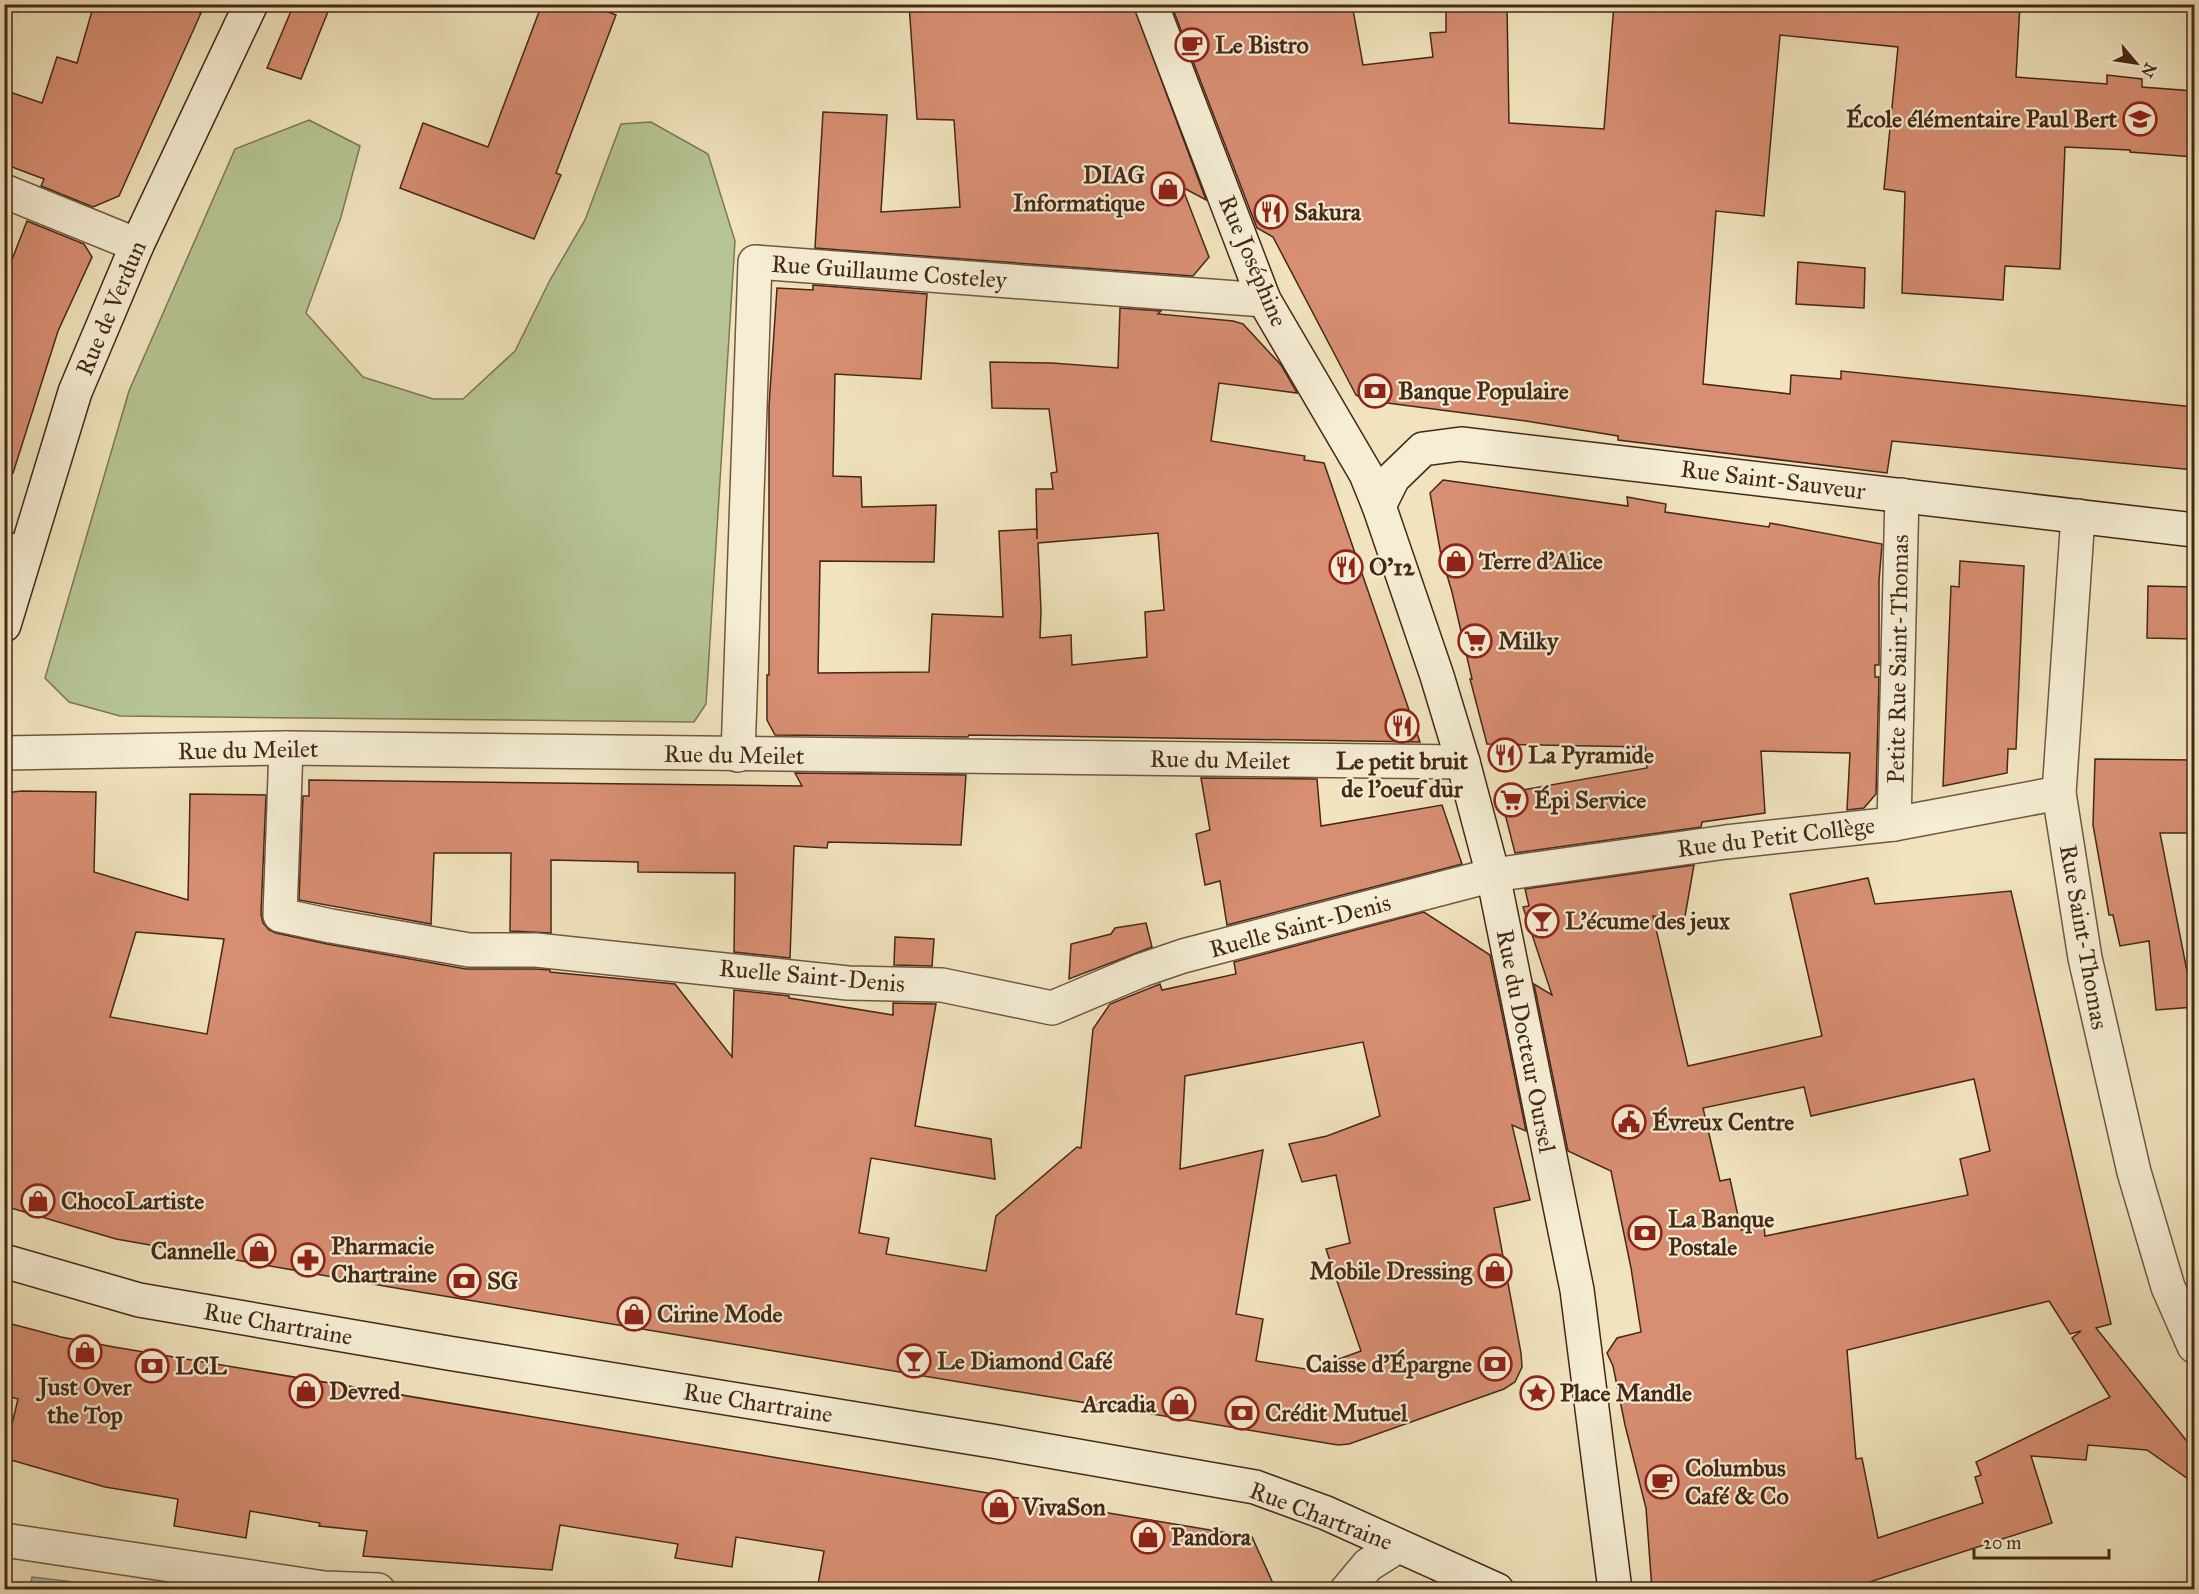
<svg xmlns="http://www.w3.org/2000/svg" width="2199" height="1594" viewBox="0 0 2199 1594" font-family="'IM FELL Great Primer',serif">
  <rect width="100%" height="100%" fill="#f0e3bd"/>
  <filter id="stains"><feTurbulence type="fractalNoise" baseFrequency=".00333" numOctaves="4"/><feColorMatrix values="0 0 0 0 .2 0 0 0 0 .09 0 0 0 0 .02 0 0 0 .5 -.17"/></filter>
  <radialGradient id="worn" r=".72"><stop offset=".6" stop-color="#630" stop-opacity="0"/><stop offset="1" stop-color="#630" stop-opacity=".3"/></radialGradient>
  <!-- green -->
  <path fill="#b6c494" stroke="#7e7656" stroke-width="1.5" d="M309 120 360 146 341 217 306 313 363 377 433 399H463L515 351 550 280 585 220 621 124 651 122 708 154 735 241 706 704 694 722 120 716 69 702 45 678 129 391 235 149Z"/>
  <!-- water -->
  <path fill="#9dbdb9" stroke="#7a8178" stroke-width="1.5" d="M32 1577 131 1589H30Z"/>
  <!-- building -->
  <g fill="#d78e72" stroke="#452817" stroke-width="1.5" fill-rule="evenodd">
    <path d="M94 4H177L201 13 119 196 93 207 41 186 44 179 4 164V90L42 103 57 57 77 63Z"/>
    <path d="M294 4H331L301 79 267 68Z"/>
    <path d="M542 4H588L616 15 556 173 561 175 534 239 400 188 423 123 488 147Z"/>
    <path d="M909 4H1133L1206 200 1182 187 1209 257 1193 276 815 248 823 112 887 115 881 212 960 207 954 120 917 119Z"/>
    <path d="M1171 4H1352L1363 65 1433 57 1430 33 1446 32V4H1507L1509 123 1604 129 1614 4H2020L2016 77 2107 84V75L2142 79V87L2194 91V157L2130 152V150L2065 147 2060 269 2005 266 2003 300 1902 293 1905 192 1884 189 1898 47 1780 35 1764 216 1716 211 1703 384 1790 394 1791 375 1841 379V371L2194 407V470L1892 441 1887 473 1618 440V436L1526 421 1364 400 1356 395 1273 237 1257 228Z"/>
    <path d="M27 221 84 244 92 257 58 331 13 473 4 471V280Z"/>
    <path d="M1798 262 1865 268 1864 308 1796 304Z"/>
    <path d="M813 285 927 294 921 379 835 374 833 476 861 477 862 507 936 505 934 562 820 561 818 673 929 672 932 614 1003 617 999 531 1037 529V539L1036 489H1053L1051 473 1057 472 1049 409 992 408 990 362 1052 363 1118 368 1120 308 1161 311 1158 314 1233 321 1243 324 1281 365 1297 393 1219 383 1211 441 1305 456 1304 460 1324 463 1420 742 1045 736 969 735 968 737 775 735 767 720V675H769V406L777 288 813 290ZM1158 533 1164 610 1145 612 1147 657 1072 665 1071 635 1040 638 1041 611 1038 543Z"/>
    <path d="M1443 480 1628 506 1627 497 1666 504 1665 512 1769 527 1770 523 1882 544 1879 581V665H1875V677H1879L1876 794 1864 808 1847 810 1850 753 1761 751 1765 813 1702 822 1701 827 1515 853 1500 794 1647 768 1645 747 1487 744 1470 679H1472L1452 592 1441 555 1430 493Z"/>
    <path d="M1960 561 2024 566 2016 749H2008L2007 773 1943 786 1951 586 1959 587Z"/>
    <path d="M2148 586 2194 587V639L2147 638Z"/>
    <path d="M2095 759 2194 760V833H2160L2194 1007 2156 1010 2149 941 2120 946 2113 915H2109L2093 825Z"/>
    <path d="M795 773 966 775 961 845 828 842 827 848 794 846 790 958 734 952 735 873 638 872V862L551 860V933L510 931 511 853H434L431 924 299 900 303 796H309V780L802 786Z"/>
    <path d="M1201 778 1317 779 1321 826 1442 805 1462 864 1227 925 1220 881 1205 885 1196 834 1210 830Z"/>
    <path d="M22 791 96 792 94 872 188 900 190 794 266 795 261 914 263 923 269 930 276 933 327 944 466 969H535L550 970V972L675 984 732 1057 734 990 789 996V998L893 1015V1003L936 1004 915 1126 991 1139 995 1179 871 1158 859 1233 889 1238 886 1254 986 1271 996 1216 1077 1147 1081 1148 1093 1029 1110 1004 1160 984 1162 990 1236 974 1234 962 1424 912 1490 955 1526 1131 1512 1125 1530 1200 1494 1208 1521 1353 1522 1367 1515 1382 1504 1389 1349 1444 1338 1445 390 1287 116 1239 4 1206V793ZM136 932 224 939 207 1034 110 1017ZM1363 1042 1380 1116 1327 1136 1289 1144 1302 1182 1336 1175 1350 1243 1326 1249 1361 1351 1325 1364 1324 1372 1256 1361 1263 1319 1236 1314 1263 1150 1180 1169 1185 1076Z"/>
    <path d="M1694 865 1684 922 1653 916 1688 1066 1822 1036 1790 894 1868 878 1875 904 2011 891 2111 1324 2096 1328 2194 1450V1483L2147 1450 2088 1445 2086 1460 2031 1456 2052 1523 1845 1590H1652L1646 1508 1625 1425 1613 1366 1607 1353 1617 1338 1641 1332 1631 1268 1611 1171 1568 1151 1534 984 1552 995 1523 907 1529 906 1525 889ZM1974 1079 1990 1151 1960 1159 1968 1195 1765 1236 1764 1226 1741 1230 1730 1179 1720 1181 1703 1108 1804 1087 1811 1116ZM2049 1301 2070 1334 2081 1331 2072 1338 2110 1397 1976 1462 1981 1475 1975 1477 1983 1503 1878 1538 1862 1458 1856 1459 1847 1350Z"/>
    <path d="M1146 923 1152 947 1069 979 1071 944 1111 934 1115 928Z"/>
    <path d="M895 937 934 939 932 966 894 965Z"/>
    <path d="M4 1322 61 1337 114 1347 1252 1537 1276 1590H817L824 1551 736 1537 732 1567 675 1558 678 1544 560 1525 552 1570 363 1556 367 1531 319 1526 320 1523 250 1511 246 1538 174 1526 178 1499 105 1487 4 1458 18 1399 4 1395Z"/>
  </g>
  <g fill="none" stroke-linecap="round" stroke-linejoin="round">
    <defs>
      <g id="street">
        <path d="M4 191 137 245"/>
        <path d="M2078 516 2059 793 2085 958 2134 1172 2168 1287 2194 1346"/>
        <path d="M4 549 25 553"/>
        <path d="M286 748 280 915 331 926 469 950H536L848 983 942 985 1052 1008 1142 970 1183 956 1493 875 1726 842 1894 824 2059 793"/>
        <path d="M4 753 286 748 1463 762"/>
        <path d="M738 755 755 262 1264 300"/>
        <path d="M1894 824 1902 495"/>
        <path d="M4 1540 324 1588 378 1590"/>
        <path d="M1347 1590 1368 1565 1398 1546"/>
      </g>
      <g id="secondary">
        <path d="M1151 4 1264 300 1366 474 1379 506 1437 676 1463 762 1493 875 1577 1290 1615 1590"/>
        <path d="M1379 506 1393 478 1423 449 1461 444 2194 530"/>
        <path d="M4 625 75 392 137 245 251 4"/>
        <path d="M4 1261 139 1300 448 1353 998 1442 1255 1487 1326 1513 1497 1590"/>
      </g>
    </defs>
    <!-- street casing -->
    <use href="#street" stroke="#705740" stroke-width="36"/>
    <!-- secondary casing -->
    <use href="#secondary" stroke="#452817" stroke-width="36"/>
    <!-- street -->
    <use href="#street" stroke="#f5edd4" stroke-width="33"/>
    <!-- secondary -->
    <use href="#secondary" stroke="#f5edd4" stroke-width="33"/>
  </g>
  <!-- icons -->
  <defs>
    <symbol id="cafe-ring" viewBox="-11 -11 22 22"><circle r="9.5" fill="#f5edd4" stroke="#8f2418" stroke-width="1.5"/><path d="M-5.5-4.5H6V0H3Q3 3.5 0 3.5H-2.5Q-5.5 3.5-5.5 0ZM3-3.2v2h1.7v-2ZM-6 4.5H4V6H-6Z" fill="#8f2418"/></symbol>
    <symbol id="school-ring" viewBox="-11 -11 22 22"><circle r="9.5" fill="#f5edd4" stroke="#8f2418" stroke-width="1.5"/><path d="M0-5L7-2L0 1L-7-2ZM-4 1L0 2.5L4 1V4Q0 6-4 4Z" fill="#8f2418"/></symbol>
    <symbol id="shop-ring" viewBox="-11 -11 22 22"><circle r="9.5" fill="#f5edd4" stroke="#8f2418" stroke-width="1.5"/><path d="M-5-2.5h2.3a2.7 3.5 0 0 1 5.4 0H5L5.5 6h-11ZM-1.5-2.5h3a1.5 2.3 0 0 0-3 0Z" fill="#8f2418"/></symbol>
    <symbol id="restaurant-ring" viewBox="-11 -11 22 22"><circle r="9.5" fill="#f5edd4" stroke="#8f2418" stroke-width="1.5"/><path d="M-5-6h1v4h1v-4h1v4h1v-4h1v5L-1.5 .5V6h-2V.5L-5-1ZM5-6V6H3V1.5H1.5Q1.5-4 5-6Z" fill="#8f2418"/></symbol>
    <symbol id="bank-ring" viewBox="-11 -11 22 22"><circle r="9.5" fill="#f5edd4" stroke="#8f2418" stroke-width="1.5"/><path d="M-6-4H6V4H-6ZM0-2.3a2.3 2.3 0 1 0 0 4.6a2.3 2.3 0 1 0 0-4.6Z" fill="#8f2418"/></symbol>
    <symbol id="supermarket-ring" viewBox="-11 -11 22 22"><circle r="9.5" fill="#f5edd4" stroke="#8f2418" stroke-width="1.5"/><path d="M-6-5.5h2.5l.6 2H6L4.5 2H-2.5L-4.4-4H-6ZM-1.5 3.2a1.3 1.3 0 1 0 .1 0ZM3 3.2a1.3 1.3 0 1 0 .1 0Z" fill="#8f2418"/></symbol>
    <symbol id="bar-ring" viewBox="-11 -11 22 22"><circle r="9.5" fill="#f5edd4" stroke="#8f2418" stroke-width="1.5"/><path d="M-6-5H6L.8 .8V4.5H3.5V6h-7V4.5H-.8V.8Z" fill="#8f2418"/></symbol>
    <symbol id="civic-ring" viewBox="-11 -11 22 22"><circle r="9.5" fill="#f5edd4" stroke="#8f2418" stroke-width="1.5"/><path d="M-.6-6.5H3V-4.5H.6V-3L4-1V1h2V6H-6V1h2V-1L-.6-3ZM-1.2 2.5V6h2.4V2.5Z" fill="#8f2418"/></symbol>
    <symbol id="pharmacy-ring" viewBox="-11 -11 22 22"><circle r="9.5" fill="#f5edd4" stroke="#8f2418" stroke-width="1.5"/><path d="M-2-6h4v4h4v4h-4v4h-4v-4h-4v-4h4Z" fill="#8f2418"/></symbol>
    <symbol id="sight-ring" viewBox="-11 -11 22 22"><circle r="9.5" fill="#f5edd4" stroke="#8f2418" stroke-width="1.5"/><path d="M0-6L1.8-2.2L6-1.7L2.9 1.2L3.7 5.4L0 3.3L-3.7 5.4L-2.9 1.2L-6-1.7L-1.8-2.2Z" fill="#8f2418"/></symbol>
  </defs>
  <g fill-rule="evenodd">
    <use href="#cafe-ring" x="1173" y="26" width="38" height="38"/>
    <use href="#school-ring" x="2121" y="100" width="38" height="38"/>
    <use href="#shop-ring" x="1149" y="170" width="38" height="38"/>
    <use href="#restaurant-ring" x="1252" y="193" width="38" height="38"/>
    <use href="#bank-ring" x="1356" y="372" width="38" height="38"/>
    <use href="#shop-ring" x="1437" y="542" width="38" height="38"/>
    <use href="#restaurant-ring" x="1327" y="548" width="38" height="38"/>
    <use href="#supermarket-ring" x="1456" y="622" width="38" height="38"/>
    <use href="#restaurant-ring" x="1383" y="707" width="38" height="38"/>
    <use href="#restaurant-ring" x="1486" y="736" width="38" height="38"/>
    <use href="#supermarket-ring" x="1492" y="781" width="38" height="38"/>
    <use href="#bar-ring" x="1523" y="902" width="38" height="38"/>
    <use href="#civic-ring" x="1610" y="1103" width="38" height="38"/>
    <use href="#shop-ring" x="19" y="1182" width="38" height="38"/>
    <use href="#bank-ring" x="1626" y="1214" width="38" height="38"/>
    <use href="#shop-ring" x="240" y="1232" width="38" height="38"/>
    <use href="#pharmacy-ring" x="289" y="1241" width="38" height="38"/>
    <use href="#shop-ring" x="1476" y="1252" width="38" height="38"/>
    <use href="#bank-ring" x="445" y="1262" width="38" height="38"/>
    <use href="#shop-ring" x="615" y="1295" width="38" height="38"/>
    <use href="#shop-ring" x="66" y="1333" width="38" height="38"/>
    <use href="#bar-ring" x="895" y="1342" width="38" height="38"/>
    <use href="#bank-ring" x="1476" y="1345" width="38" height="38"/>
    <use href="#bank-ring" x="133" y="1347" width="38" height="38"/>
    <use href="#shop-ring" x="287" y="1372" width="38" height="38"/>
    <use href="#sight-ring" x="1518" y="1374" width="38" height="38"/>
    <use href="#shop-ring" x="1160" y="1385" width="38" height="38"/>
    <use href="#bank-ring" x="1223" y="1394" width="38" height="38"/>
    <use href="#cafe-ring" x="1643" y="1463" width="38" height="38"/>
    <use href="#shop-ring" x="980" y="1488" width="38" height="38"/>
    <use href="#shop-ring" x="1129" y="1518" width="38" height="38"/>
  </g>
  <g text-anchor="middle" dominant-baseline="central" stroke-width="4.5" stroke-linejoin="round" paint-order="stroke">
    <!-- poi labels -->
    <g font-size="24" font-weight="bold" fill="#452817" stroke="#f5edd4" text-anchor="start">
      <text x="1215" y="45">Le Bistro</text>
      <text x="2117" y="119" text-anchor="end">École élémentaire Paul Bert</text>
      <text x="1145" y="175" text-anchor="end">DIAG<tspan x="1145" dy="28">Informatique</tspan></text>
      <text x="1294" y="212">Sakura</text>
      <text x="1398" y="391">Banque Populaire</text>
      <text x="1479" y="561">Terre d'Alice</text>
      <text x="1369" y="567">O'12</text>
      <text x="1498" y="641">Milky</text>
      <text x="1528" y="755">La Pyramide</text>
      <text x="1402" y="761" text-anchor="middle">Le petit bruit<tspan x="1402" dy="28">de l'oeuf dur</tspan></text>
      <text x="1534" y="800">Épi Service</text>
      <text x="1565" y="921">L'écume des jeux</text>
      <text x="1652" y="1122">Évreux Centre</text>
      <text x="61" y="1201">ChocoLartiste</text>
      <text x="1668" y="1219">La Banque<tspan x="1668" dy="28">Postale</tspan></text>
      <text x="331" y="1246">Pharmacie<tspan x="331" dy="28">Chartraine</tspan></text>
      <text x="236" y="1251" text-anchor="end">Cannelle</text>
      <text x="1472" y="1271" text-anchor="end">Mobile Dressing</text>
      <text x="487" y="1281">SG</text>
      <text x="657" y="1314">Cirine Mode</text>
      <text x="937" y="1361">Le Diamond Café</text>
      <text x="1472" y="1364" text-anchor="end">Caisse d'Épargne</text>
      <text x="175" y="1366">LCL</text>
      <text x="85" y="1387" text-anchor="middle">Just Over<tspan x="85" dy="28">the Top</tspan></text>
      <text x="329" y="1391">Devred</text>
      <text x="1560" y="1393">Place Mandle</text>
      <text x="1156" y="1404" text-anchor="end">Arcadia</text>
      <text x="1265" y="1413">Crédit Mutuel</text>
      <text x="1685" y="1468">Columbus<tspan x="1685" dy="28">Café &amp; Co</tspan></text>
      <text x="1022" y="1507">VivaSon</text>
      <text x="1171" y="1537">Pandora</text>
    </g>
    <!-- street labels -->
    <g font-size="24" fill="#452817" stroke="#f5edd4">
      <text transform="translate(1253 261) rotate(67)">Rue Joséphine</text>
      <text transform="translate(889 272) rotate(4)">Rue Guillaume Costeley</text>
      <text transform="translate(111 308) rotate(-67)">Rue de Verdun</text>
      <text transform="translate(1773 480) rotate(7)">Rue Saint-Sauveur</text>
      <text transform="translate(1898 659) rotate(-89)">Petite Rue Saint-Thomas</text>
      <text transform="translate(248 750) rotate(-1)">Rue du Meilet</text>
      <text transform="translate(734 755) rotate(1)">Rue du Meilet</text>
      <text transform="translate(1220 760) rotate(1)">Rue du Meilet</text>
      <text transform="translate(1776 837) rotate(-7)">Rue du Petit Collège</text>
      <text transform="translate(1300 926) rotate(-15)">Ruelle Saint-Denis</text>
      <text transform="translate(2084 937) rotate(80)">Rue Saint-Thomas</text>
      <text transform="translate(812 976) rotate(5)">Ruelle Saint-Denis</text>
      <text transform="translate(1526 1041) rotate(79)">Rue du Docteur Oursel</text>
      <text transform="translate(278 1324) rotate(10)">Rue Chartraine</text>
      <text transform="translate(758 1403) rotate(9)">Rue Chartraine</text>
      <text transform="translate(1321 1516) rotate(21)">Rue Chartraine</text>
    </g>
  </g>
  <!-- margin -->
  <rect width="2199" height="1594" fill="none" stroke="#f0e3bd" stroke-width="24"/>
  <rect x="6" y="6" width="2187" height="1582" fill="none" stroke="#452817" stroke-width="3"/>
  <rect x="12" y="12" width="2175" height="1570" fill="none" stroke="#452817" stroke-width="1.5"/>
  <!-- north arrow -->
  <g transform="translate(2136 63) rotate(119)" stroke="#f5edd4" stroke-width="4.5" paint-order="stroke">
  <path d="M0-4.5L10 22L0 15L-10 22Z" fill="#452817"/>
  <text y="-9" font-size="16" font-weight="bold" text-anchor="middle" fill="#452817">N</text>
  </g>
  <!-- scale -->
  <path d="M1974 1549v9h135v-9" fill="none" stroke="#452817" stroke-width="3"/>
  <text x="1983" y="1549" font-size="18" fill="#452817" stroke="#f5edd4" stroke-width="4.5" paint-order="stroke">20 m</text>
  <rect width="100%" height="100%" filter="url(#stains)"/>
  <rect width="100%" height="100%" fill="url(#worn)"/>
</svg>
